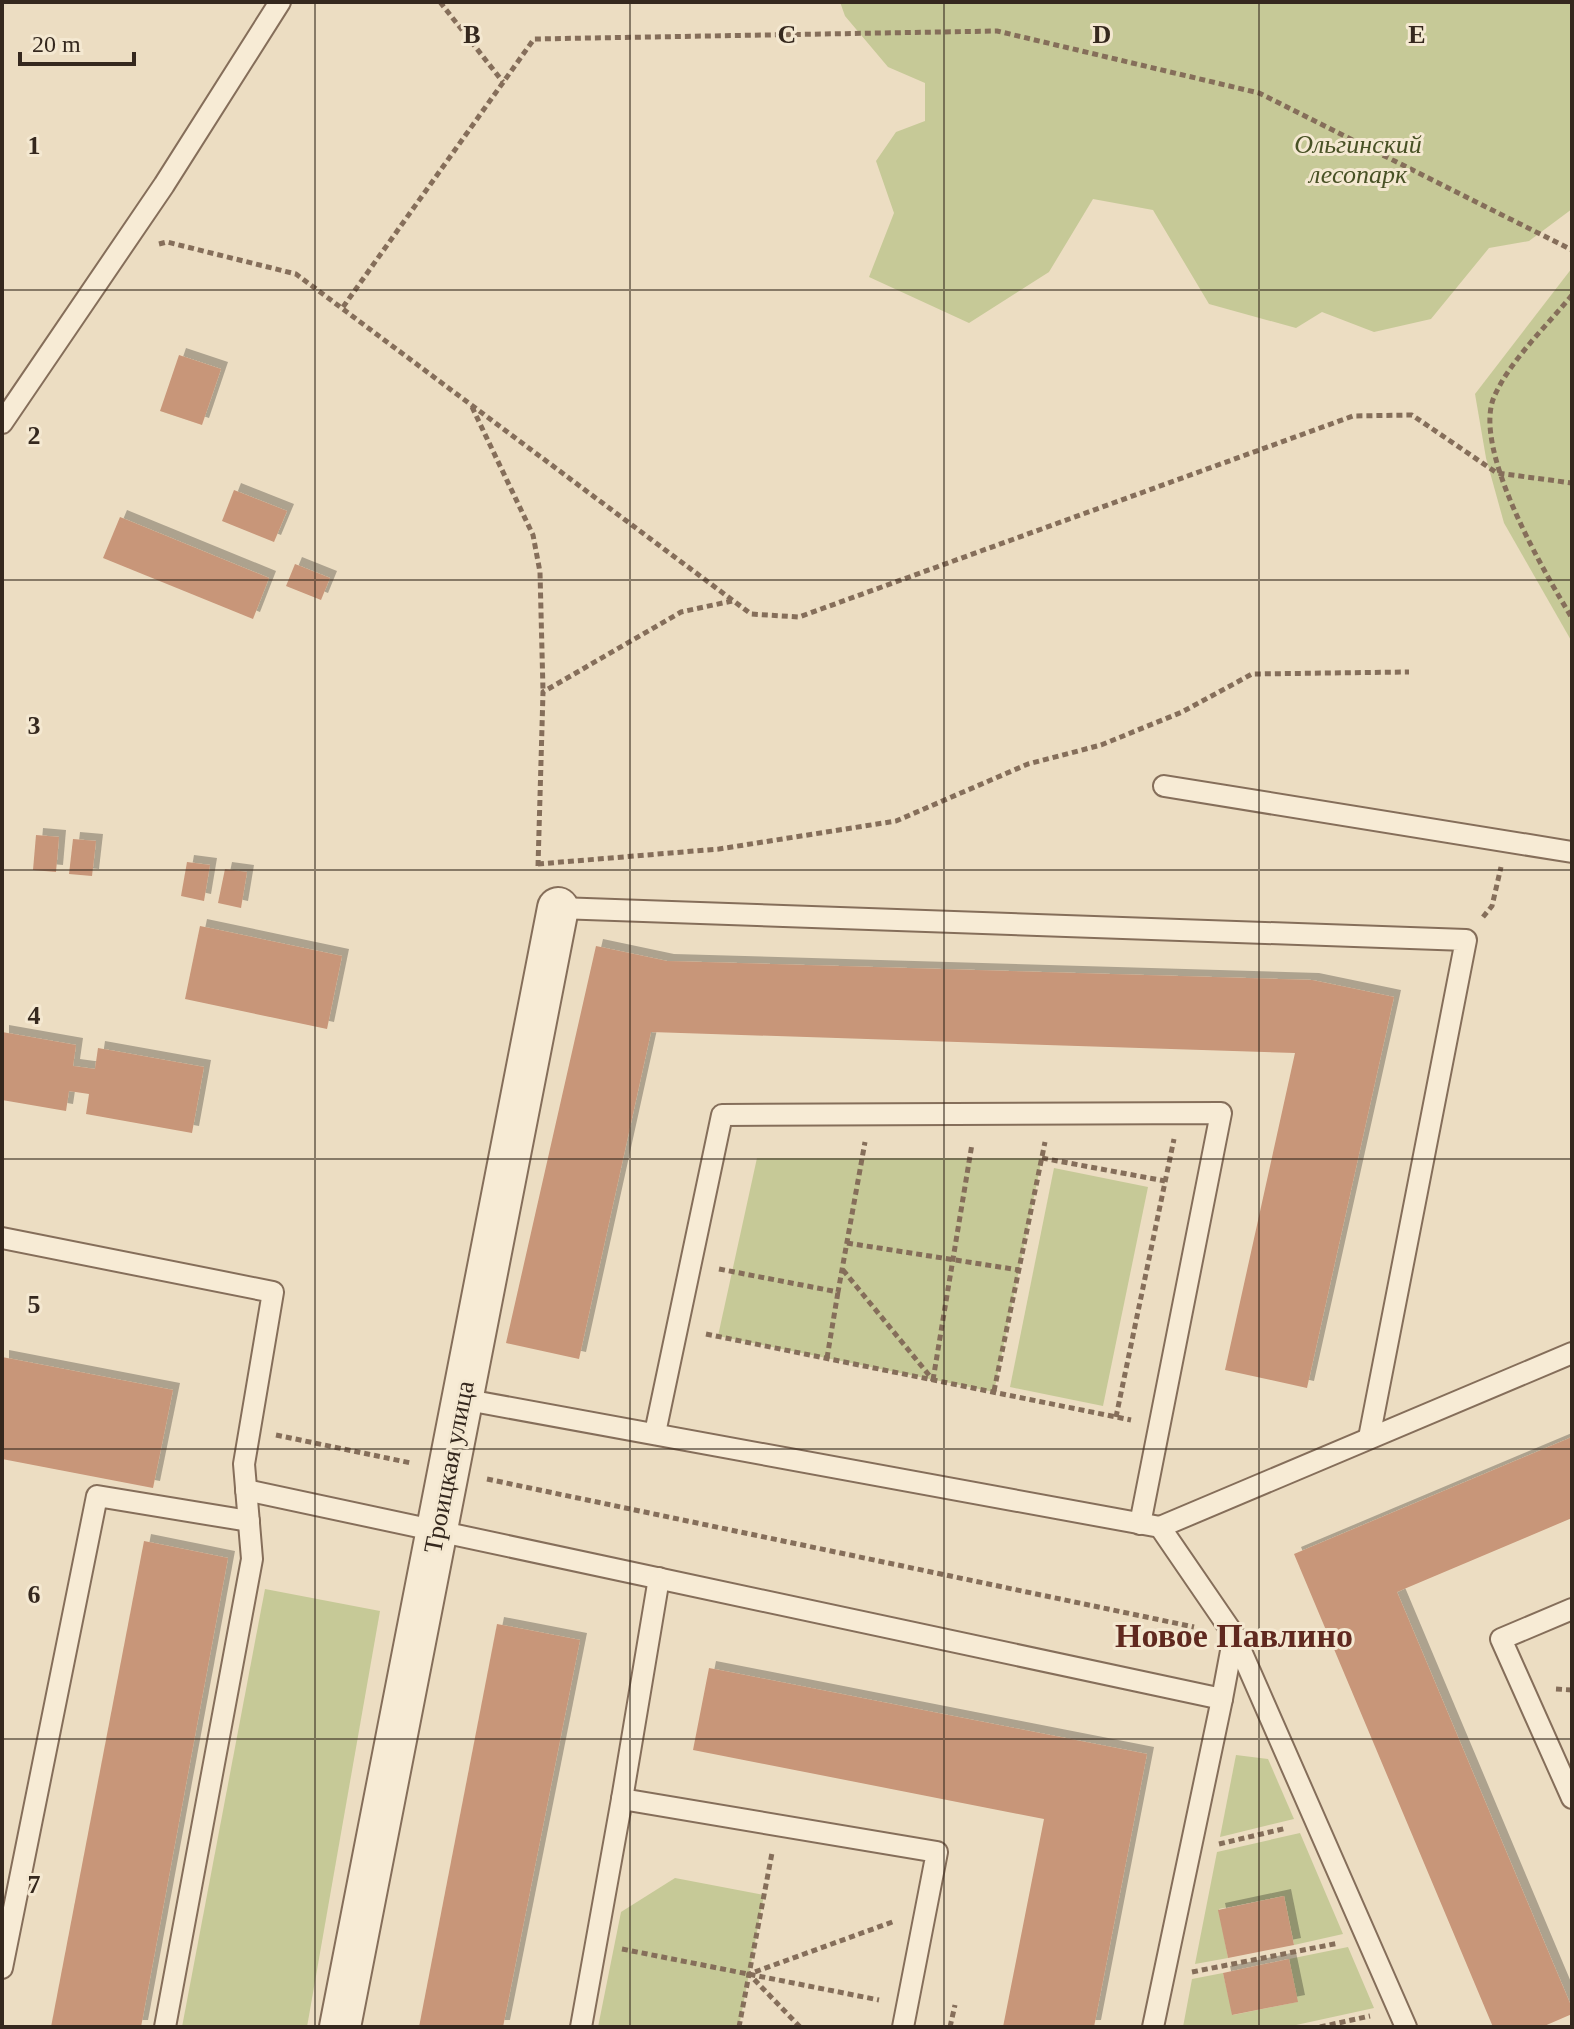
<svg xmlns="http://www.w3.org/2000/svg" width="1574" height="2029" viewBox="0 0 1574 2029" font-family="Georgia,serif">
  <defs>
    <filter id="shadow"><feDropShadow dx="7" dy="-7" stdDeviation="0" flood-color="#0004"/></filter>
  </defs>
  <rect width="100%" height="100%" fill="#ecddc2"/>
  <!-- green -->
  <g fill="#c6c997">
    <path d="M840 2H1572V209L1529 241 1489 248 1431 319 1374 332 1322 312 1296 328 1209 304 1153 210 1093 199 1049 272 969 323 869 277 894 213 876 161 896 132 925 121V83L888 67 845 16Z"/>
    <path d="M1572 268V642L1504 523 1486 458 1475 394Z"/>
    <path d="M757 1158H1042L994 1392 718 1336Z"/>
    <path d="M1054 1168 1148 1187 1103 1406 1010 1387Z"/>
    <path d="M265 1589 380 1611 307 2027H182Z"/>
    <path d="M1236 1755 1268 1759 1294 1819 1220 1837Z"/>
    <path d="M1300 1833 1343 1934 1294 1945 1284 1896 1219 1909 1228 1958 1195 1964 1217 1852Z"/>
    <path d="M675 1878 764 1895 739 2027H598L621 1912Z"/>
    <path d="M1348 1947 1374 2008 1287 2027H1183L1192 1979 1223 1973 1233 2015 1297 2002 1289 1959Z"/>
  </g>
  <!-- building -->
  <g fill="#c89679" filter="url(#shadow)">
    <path d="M179 355 221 369 202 425 160 411Z"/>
    <path d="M234 490 287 511 274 542 222 521Z"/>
    <path d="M120 517 269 578 253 619 103 558Z"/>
    <path d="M295 564 330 578 321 600 286 586Z"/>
    <path d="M36 835 59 837 56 872 33 870Z"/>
    <path d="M73 839 96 841 92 876 69 874Z"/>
    <path d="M187 862 210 865 204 901 181 896Z"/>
    <path d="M225 869 247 872 241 908 218 903Z"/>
    <path d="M200 926 342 956 327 1029 185 999Z"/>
    <path d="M596 946 667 961 1312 980 1394 997 1307 1388 1225 1370 1295 1053 651 1032 579 1359 506 1343Z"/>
    <path d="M2 1032 76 1045 73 1066 95 1069 98 1048 204 1067 192 1133 86 1114 89 1094 69 1091 66 1111 2 1100Z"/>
    <path d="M2 1357 173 1390 153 1488 2 1459Z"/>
    <path d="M1572 1437V1518L1397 1592 1572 2008V2014L1542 2027H1493L1294 1554Z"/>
    <path d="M144 1541 228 1558 141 2027H51Z"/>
    <path d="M497 1624 580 1640 503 2027H419Z"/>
    <path d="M709 1668 1147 1754 1094 2027H1003L1044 1819 693 1750Z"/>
    <path d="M1284 1896 1294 1945 1228 1958 1218 1910Z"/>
    <path d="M1289 1959 1298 2002 1232 2015 1223 1973Z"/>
  </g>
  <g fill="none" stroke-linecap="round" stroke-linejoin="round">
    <defs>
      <g id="lane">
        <path d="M2 423 164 185 280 2"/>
        <path d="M1164 786 1572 852"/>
        <path d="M558 908 1466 940 1369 1438"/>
        <path d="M2 1238 273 1292 244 1464 252 1559 165 2027"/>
        <path d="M462 1399 1160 1527 1234 1635 1222 1699"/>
        <path d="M655 1433 722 1115 1221 1113 1140 1524"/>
        <path d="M246 1490 1222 1699 1153 2027"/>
        <path d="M1160 1527 1572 1353"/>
        <path d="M1572 1609 1501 1639 1572 1798"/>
        <path d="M1234 1635 1406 2027"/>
        <path d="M622 1799 659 1578"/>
        <path d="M2 1968 97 1496 249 1521"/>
        <path d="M581 2027 622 1799 937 1852 903 2027"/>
      </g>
      <path id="street" d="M340 2027 558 908"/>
    </defs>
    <!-- lane casing -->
    <use href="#lane" stroke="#856e5a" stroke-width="24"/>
    <!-- street casing -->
    <use href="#street" stroke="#856e5a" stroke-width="44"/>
    <!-- path -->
    <g stroke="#856e5a" stroke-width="5" stroke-dasharray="6 4" stroke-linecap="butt">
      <path d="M440 2 503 82"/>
      <path d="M159 244 167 242 296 274 751 614 799 617 1353 416 1412 415 1497 473 1572 483"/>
      <path d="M1572 295C1547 326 1510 360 1494 397 1472 449 1544 572 1572 618"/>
      <path d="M343 307 534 39 997 31 1259 93 1572 250"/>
      <path d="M472 407 533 535 540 572 543 691"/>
      <path d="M538 864 719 849 896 821 1028 764 1101 745 1182 712 1252 674 1409 672"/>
      <path d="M538 866 543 692 681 612 732 601"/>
      <path d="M1483 917 1492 906 1501 867"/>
      <path d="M1042 1158 1165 1181"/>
      <path d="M847 1243 1019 1270"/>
      <path d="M719 1269 838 1292 865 1142"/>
      <path d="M843 1270 933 1380"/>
      <path d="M706 1334 1131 1420"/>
      <path d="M827 1358 838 1292"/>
      <path d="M933 1380 972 1144"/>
      <path d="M994 1391 1045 1142"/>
      <path d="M1116 1417 1174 1139"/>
      <path d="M276 1435 411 1463"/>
      <path d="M487 1479 1194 1627"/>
      <path d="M1556 1689 1572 1690"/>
      <path d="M1219 1844 1287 1828"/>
      <path d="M622 1949 879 2000"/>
      <path d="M1192 1972 1339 1943"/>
      <path d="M739 2027 772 1853"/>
      <path d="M800 2027 749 1974 895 1921"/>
      <path d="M950 2027 955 2005"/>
      <path d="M1320 2027 1370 2016"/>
    </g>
    <!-- lane -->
    <use href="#lane" stroke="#f7ebd5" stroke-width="20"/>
    <!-- street -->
    <use href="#street" stroke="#f7ebd5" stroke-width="40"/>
  </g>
  <!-- grid -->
  <path fill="none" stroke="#35281e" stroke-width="2" stroke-opacity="0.55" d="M315 2V2027M630 2V2027M944 2V2027M1259 2V2027M2 290H1572M2 580H1572M2 870H1572M2 1159H1572M2 1449H1572M2 1739H1572"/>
  <g text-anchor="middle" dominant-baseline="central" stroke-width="6" stroke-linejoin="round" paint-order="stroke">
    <!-- park labels -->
    <g font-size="26" font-style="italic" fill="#485125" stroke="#f4e8d1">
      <text x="1358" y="144">Ольгинский<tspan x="1358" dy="30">лесопарк</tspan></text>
    </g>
    <!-- street labels -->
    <g font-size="26" fill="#35281e" stroke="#f4e8d1">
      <text transform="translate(449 1467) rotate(-79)">Троицкая улица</text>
    </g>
    <!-- district labels -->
    <g font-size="34" font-weight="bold" fill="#60291f" stroke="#f4e8d1">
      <text x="1234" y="1635">Новое Павлино</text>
    </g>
  </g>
  <g font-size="26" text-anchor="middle" font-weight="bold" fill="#35281e" stroke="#f4e8d1" stroke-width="6" stroke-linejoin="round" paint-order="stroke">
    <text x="472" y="43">B</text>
    <text x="787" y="43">C</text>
    <text x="1102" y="43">D</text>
    <text x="1417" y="43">E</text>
    <text x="34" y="154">1</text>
    <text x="34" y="444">2</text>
    <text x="34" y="734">3</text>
    <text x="34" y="1024">4</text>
    <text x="34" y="1313">5</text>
    <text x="34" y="1603">6</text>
    <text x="34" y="1893">7</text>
  </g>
  <!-- border -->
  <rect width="1574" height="2029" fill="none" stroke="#35281e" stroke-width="8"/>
  <!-- scale -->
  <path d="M20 52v12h114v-12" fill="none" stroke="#35281e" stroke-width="4"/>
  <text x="32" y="52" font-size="24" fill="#35281e" stroke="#f4e8d1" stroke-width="6" paint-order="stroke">20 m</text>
</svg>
